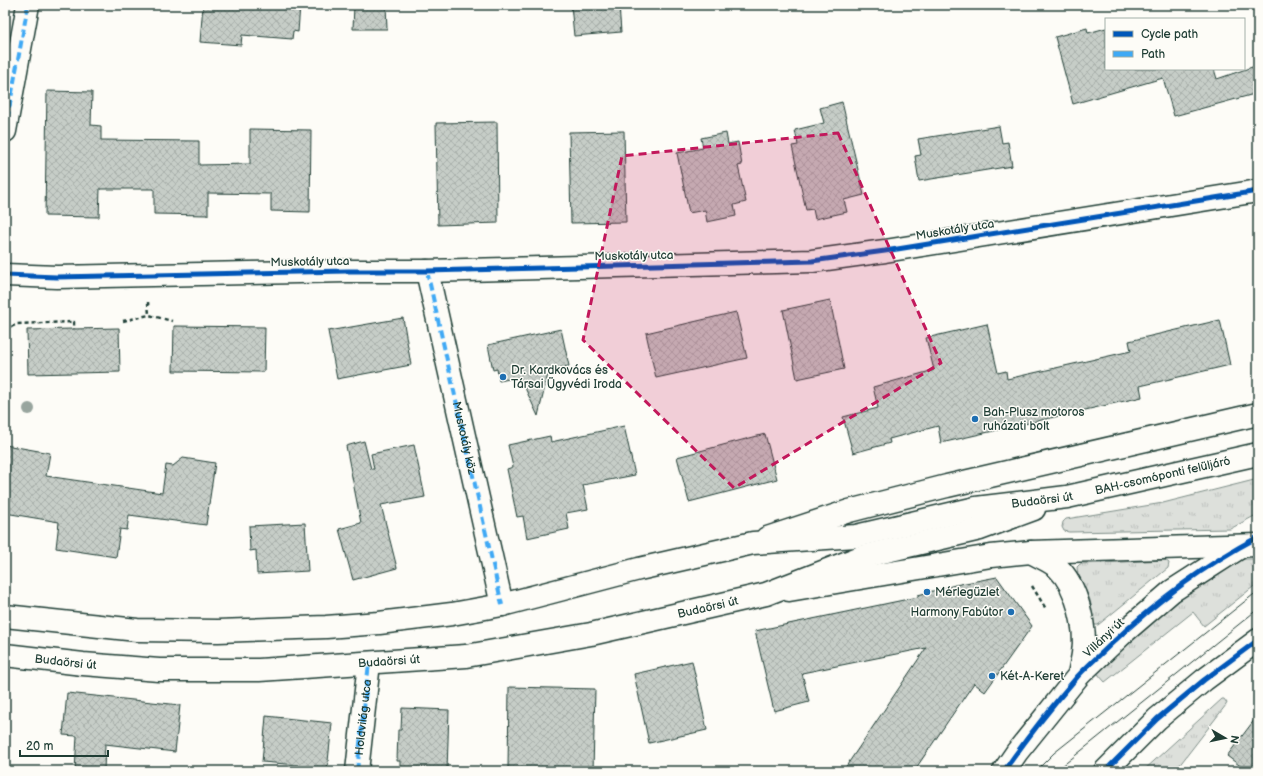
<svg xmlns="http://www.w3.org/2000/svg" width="1263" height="776" viewBox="0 0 1263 776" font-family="'Balsamiq Sans',sans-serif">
  <defs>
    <pattern id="grass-tufts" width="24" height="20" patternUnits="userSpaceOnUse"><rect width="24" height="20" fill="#dde0db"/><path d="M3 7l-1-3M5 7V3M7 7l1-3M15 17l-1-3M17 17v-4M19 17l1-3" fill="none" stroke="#bdc1bd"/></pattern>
    <pattern id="building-cross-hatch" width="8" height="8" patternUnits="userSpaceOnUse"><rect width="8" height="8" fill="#c6cdc7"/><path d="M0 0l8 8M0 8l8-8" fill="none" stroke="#aab1ac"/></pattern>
  </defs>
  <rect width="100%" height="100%" fill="#fdfcf7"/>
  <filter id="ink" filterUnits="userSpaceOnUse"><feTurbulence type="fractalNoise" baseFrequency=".025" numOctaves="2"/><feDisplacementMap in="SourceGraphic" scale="8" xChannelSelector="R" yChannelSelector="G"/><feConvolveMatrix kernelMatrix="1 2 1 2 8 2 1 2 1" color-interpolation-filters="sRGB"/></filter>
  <g filter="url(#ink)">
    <!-- grass -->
    <g fill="url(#grass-tufts)" stroke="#7e8e88">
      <path d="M1258 479V514L1230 529 1069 532 1064 531 1062 527 1063 522 1066 519 1163 503Z"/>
      <path d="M1242 559H1258V583L1204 626 1193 612 1105 682 1097 673 1174 602 1217 573Z"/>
      <path d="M1165 560 1169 563 1168 568 1098 625H1095C1091 618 1092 608 1090 600 1086 589 1077 578 1077 567L1080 564Z"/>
      <path d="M1222 699H1224L1227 703 1226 705 1175 771H1143Z"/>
    </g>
    <!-- building -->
    <g fill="url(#building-cross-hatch)" stroke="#1f3d34">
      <path d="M203 5H300L298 32 293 31 292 39 242 35 241 45 200 42Z"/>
      <path d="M354 5H386L387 29H353Z"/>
      <path d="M571 5H619L621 32 574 36Z"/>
      <path d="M1087 28 1088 33 1106 28V69H1214L1217 79 1258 65V93L1174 116 1163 78 1073 104 1055 37Z"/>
      <path d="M47 91 92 92 91 125 101 126V140L199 141V165L250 164V129L311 130 310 212 271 211V194L208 193V215L154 214V189H100L99 217 45 216Z"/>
      <path d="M842 102 864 195 844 200 847 212 815 219 813 209 806 210 792 146 798 145 795 130 824 123 820 108Z"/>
      <path d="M497 122 498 223 438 225 436 123Z"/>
      <path d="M999 126 1002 143 1008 142 1012 166 919 181 915 156 921 155 918 139Z"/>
      <path d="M624 131 626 222 571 223 569 132Z"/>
      <path d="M726 133 728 144 738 142 742 165 738 166 746 202 734 205 736 216 707 222 705 210 689 213 677 153 703 148 701 138Z"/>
      <path d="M830 300 844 369 797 379 783 310Z"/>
      <path d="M736 312 747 358 656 378 646 333Z"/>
      <path d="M403 318 411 365 337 379 328 331Z"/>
      <path d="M1220 320 1230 365 1140 386 1142 397 941 443 938 426 889 439 890 443 853 453 843 417 878 408 873 387 934 370 926 338 987 324 998 373 1006 371 1007 379 1131 351 1129 341Z"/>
      <path d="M174 326 265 327 264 372 173 371Z"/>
      <path d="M119 328 120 372 28 374 27 330Z"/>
      <path d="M561 329 569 366 549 370 538 416 520 377 499 381 497 369 493 370 488 345Z"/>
      <path d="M624 426 635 475 583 485 588 509 566 513 569 529 527 538 523 516 517 517 507 469 513 467 508 445 550 436 551 442Z"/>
      <path d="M765 434 777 479 689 502 677 457Z"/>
      <path d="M364 441 371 469H374L371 454 414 445 425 497 381 505 397 568 353 580 339 529 361 523 346 446Z"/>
      <path d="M5 445 50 453 46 476 162 493 166 465 173 466 183 458 215 463 206 525 129 515 127 530 120 529 116 557 56 548 59 522 5 513Z"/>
      <path d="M305 523 308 571 257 574 256 550 250 551 249 526Z"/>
      <path d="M997 577 1032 626 985 692 974 683 914 771H843L926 648 802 673 809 702 774 711 755 631 918 597V595L955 585Z"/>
      <path d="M692 661 707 730 649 743 634 674Z"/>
      <path d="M509 687 595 689 593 771 508 770Z"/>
      <path d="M67 693 180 705 175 752 105 744 104 771H75L77 736 63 735Z"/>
      <path d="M402 708 449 710 447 771H400V761H397L398 730H401Z"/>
      <path d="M1258 715V771H1247L1227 756Z"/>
      <path d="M266 716 332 723 327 771H297L298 765 262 762Z"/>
    </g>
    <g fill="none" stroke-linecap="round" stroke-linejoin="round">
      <defs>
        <g id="street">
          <path d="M5 131 28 5"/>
          <path id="s1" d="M427 271 502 605"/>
          <path d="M5 275 57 277 348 271H427L812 261 885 251 1258 191"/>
          <path id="s2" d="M357 771 369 663"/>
        </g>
        <g id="secondary">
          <path d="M767 538 849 511 947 486 1258 414"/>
          <path d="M1031 552C1039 557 1051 561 1058 568 1077 586 1087 628 1083 654 1082 661 1080 668 1079 675"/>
          <path d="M789 590 991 556 1031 552 1258 545"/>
          <path d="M1004 771 1017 752 1079 675 1122 634 1172 591 1242 546"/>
          <path d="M1105 771 1157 719 1204 680 1258 640"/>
        </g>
        <g id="primary">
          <path id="s3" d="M5 616 137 630 218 631 326 627 379 623 452 614 502 605 639 569 753 543 856 536 976 508 1067 497 1258 454"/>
          <path id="s4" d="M5 655 83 664 159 670H259L466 656 591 634 766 594 861 557 980 529 1034 509"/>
        </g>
      </defs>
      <!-- street casing -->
      <use href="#street" stroke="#1f3d34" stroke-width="25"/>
      <!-- secondary casing -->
      <use href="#secondary" stroke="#1f3d34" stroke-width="25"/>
      <!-- primary casing -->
      <use href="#primary" stroke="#1f3d34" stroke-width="25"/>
      <!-- path -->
      <g stroke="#1f3d34" stroke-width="2.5" stroke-dasharray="4 3" stroke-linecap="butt">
        <path d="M148 302 149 315"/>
        <path d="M123 321 149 315 172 321"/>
        <path d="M5 330 17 324 74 322V329"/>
        <path d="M1032 586 1046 609"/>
      </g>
      <!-- street -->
      <use href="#street" stroke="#fdfcf7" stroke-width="22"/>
      <!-- secondary -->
      <use href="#secondary" stroke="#fdfcf7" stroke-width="22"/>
      <!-- primary -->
      <use href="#primary" stroke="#fdfcf7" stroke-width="22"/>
      <!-- tram -->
      <g stroke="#1f3d34" stroke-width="1">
        <path d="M1036 771 1054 753 1083 730 1258 591"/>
        <path d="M1056 771 1258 609"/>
      </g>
      <!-- quiet -->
      <g stroke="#3fa9f5" stroke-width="4" stroke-dasharray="8 4" stroke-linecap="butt">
        <path d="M5 131 28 5"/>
        <path d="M427 271 502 605"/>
        <path d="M357 771 369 663"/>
      </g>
      <defs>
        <g id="cycleway">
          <path d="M5 275 57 277 348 271H427L812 261 885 251 1258 191"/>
          <path d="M1004 771C1026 739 1053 705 1078 676 1088 665 1099 656 1109 646 1153 604 1203 566 1258 537"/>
          <path d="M1105 771 1157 719 1204 680 1258 640"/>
        </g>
      </defs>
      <!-- cycleway casing -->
      <use href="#cycleway" stroke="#fdfcf7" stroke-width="8"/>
      <!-- cycleway -->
      <use href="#cycleway" stroke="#0057b8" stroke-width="5"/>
    </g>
    <!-- trees -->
    <circle fill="#98a59e" cx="29" cy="409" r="6"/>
  </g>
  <!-- marked area -->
  <path fill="#c2185b" fill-opacity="0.2" stroke="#c2185b" stroke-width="3" stroke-dasharray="8 5" stroke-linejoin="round" d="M838 133 941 363 734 488 583 340 622 156Z"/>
  <!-- markers -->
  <g fill="#1f6fb2" stroke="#fdfcf7" stroke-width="1.5">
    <circle cx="503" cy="377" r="4"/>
    <circle cx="975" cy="419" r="4"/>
    <circle cx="927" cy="592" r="4"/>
    <circle cx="1011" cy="612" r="4"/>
    <circle cx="992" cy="676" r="4"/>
  </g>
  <g text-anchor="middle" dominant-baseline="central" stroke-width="3" stroke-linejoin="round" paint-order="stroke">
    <!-- street labels -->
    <g font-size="12" fill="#1f3d34" stroke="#fdfcf7">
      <text transform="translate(955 230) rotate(-9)">Muskotály utca</text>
      <text transform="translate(634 256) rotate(-1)">Muskotály utca</text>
      <text transform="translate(310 262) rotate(-1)">Muskotály utca</text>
      <text stroke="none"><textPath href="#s1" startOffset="171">Muskotály köz</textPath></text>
      <text stroke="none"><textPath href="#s3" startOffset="1174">BAH-csomóponti felüljáró</textPath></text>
      <text stroke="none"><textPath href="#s3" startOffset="1051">Budaörsi út</textPath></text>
      <text stroke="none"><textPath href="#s4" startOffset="709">Budaörsi út</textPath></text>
      <text transform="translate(1104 638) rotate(-43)">Villányi út</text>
      <text stroke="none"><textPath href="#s4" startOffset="385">Budaörsi út</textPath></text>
      <text stroke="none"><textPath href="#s4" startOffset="61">Budaörsi út</textPath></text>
      <text stroke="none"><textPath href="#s2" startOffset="54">Holdvilág utca</textPath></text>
    </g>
    <!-- poi labels -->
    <g font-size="12" fill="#1f3d34" stroke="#fdfcf7" text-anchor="start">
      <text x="511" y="370">Dr. Kardkovács és<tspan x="511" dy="14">Társai Ügyvédi Iroda</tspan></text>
      <text x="983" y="412">Bah-Plusz motoros<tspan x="983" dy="14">ruházati bolt</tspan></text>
      <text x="935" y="592">Mérlegüzlet</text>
      <text x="1003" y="612" text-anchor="end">Harmony Fabútor</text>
      <text x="1000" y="676">Két-A-Keret</text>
    </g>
  </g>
  <!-- margin -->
  <rect width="1263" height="776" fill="none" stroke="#fdfcf7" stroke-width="20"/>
  <rect x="10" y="10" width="1243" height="756" fill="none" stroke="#1f3d34" stroke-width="1.5" filter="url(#ink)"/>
  <!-- legend -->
  <rect x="1105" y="18" width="140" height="52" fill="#fdfcf7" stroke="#a4b0a9"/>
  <rect x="1113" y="31" width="20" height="6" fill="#0057b8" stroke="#a4b0a9"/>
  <text x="1141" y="38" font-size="12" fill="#1f3d34">Cycle path</text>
  <rect x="1113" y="51" width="20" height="6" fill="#3fa9f5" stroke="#a4b0a9"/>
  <text x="1141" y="58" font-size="12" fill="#1f3d34">Path</text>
  <!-- north arrow -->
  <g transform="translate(1225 738) rotate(99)" stroke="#fdfcf7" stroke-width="3" paint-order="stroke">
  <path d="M0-3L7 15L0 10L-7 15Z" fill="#1f3d34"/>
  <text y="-6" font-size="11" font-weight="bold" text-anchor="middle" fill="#1f3d34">N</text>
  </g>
  <!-- scale -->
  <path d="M20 750v6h88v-6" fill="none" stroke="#1f3d34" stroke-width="2"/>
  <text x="26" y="750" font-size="12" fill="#1f3d34" stroke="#fdfcf7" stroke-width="3" paint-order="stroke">20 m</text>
</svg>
